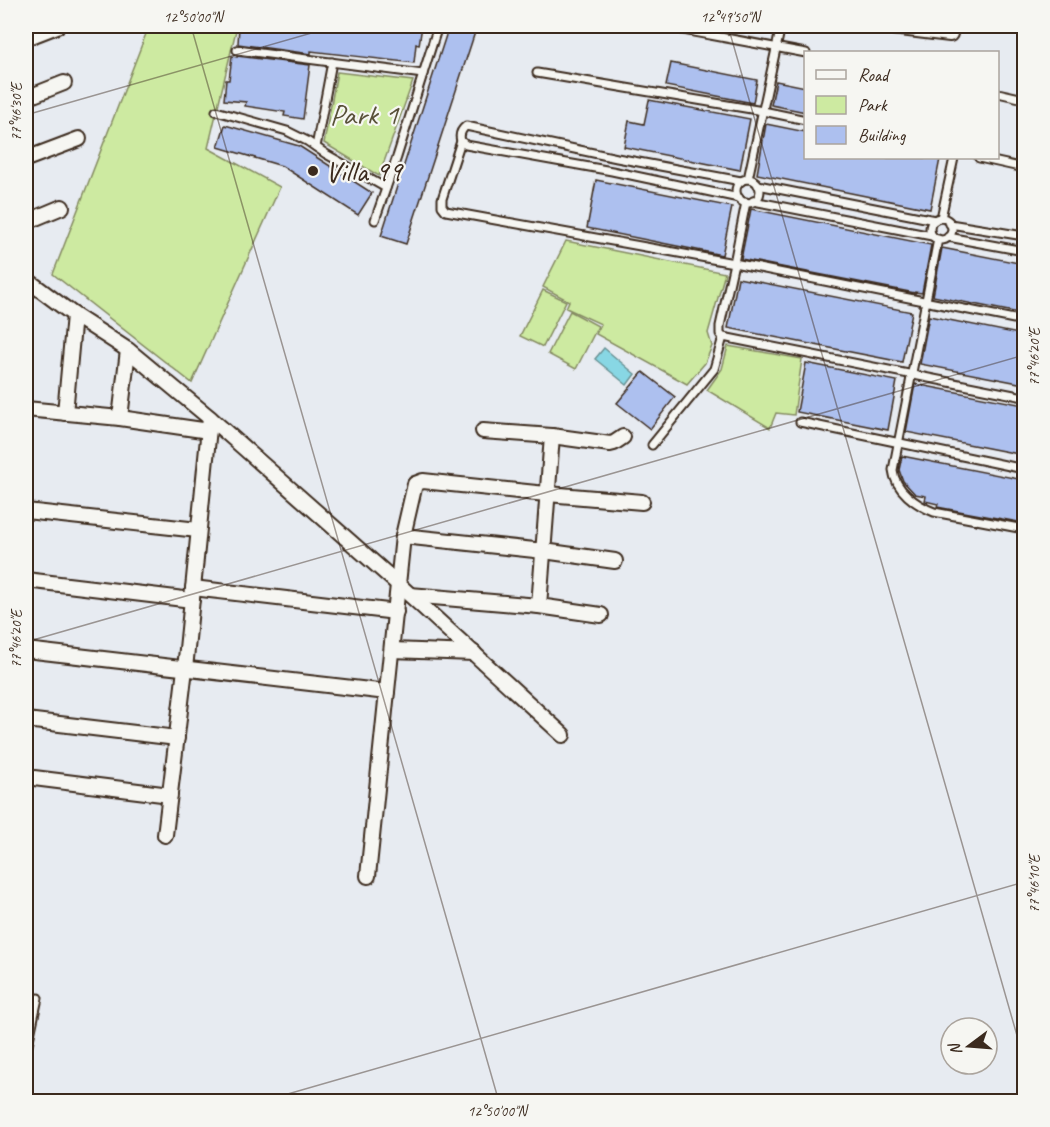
<svg xmlns="http://www.w3.org/2000/svg" width="1050" height="1127" viewBox="0 0 1050 1127" font-family="Caveat,sans-serif">
  <rect width="100%" height="100%" fill="#e7ebf1"/>
  <filter id="ink" filterUnits="userSpaceOnUse"><feTurbulence type="fractalNoise" baseFrequency=".0167" numOctaves="2"/><feDisplacementMap in="SourceGraphic" scale="12" xChannelSelector="R" yChannelSelector="G"/><feConvolveMatrix kernelMatrix="1 2 1 2 8 2 1 2 1" color-interpolation-filters="sRGB"/></filter>
  <g filter="url(#ink)">
    <!-- green -->
    <g fill="#cdeaa1" stroke="#848a60" stroke-width="1.5">
      <path d="M149 26H237L208 148 280 187 192 383 53 274Z"/>
      <path d="M337 72 413 81 379 176 324 143Z"/>
      <path d="M566 241 725 273 708 333 712 346 705 363 687 384 596 334 601 324 566 308 569 301 543 287Z"/>
      <path d="M543 290 566 301 543 347 520 336Z"/>
      <path d="M570 311 598 326 576 369 548 354Z"/>
      <path d="M728 346 802 359 794 415 776 413 770 428 707 390 722 369Z"/>
    </g>
    <!-- water -->
    <path fill="#88d7e4" stroke="#699295" stroke-width="1.5" d="M604 348 635 374 627 385 595 359Z"/>
    <!-- building -->
    <g fill="#adc0ef" stroke="#3b2a1e" stroke-width="1.5">
      <path d="M239 26 266 28V26H422L419 45 416 44 414 63 311 51V54L238 44Z"/>
      <path d="M449 26H477L406 244 381 236Z"/>
      <path d="M232 56 237 57V56L310 65 303 119 284 116 285 112 245 106 246 102 224 100 226 80H229Z"/>
      <path d="M671 63 757 80 753 103 666 86Z"/>
      <path d="M776 81 806 87V112L771 105Z"/>
      <path d="M649 100 750 119 740 170 624 147 629 121 644 124Z"/>
      <path d="M766 124 806 132V158H933L940 159 930 209 757 174Z"/>
      <path d="M225 125 299 146 372 193 358 215 282 166 218 147Z"/>
      <path d="M596 180 732 207 722 255 587 228Z"/>
      <path d="M751 209 931 245 922 293 915 292V293L741 259Z"/>
      <path d="M942 248 1024 264V314L933 296Z"/>
      <path d="M738 278 912 312 902 362 728 328Z"/>
      <path d="M929 316 1024 335V384L920 364Z"/>
      <path d="M806 363 897 381 888 430 797 412Z"/>
      <path d="M643 372 675 397 650 429 617 403Z"/>
      <path d="M915 384 1024 405V455L906 432Z"/>
      <path d="M902 456 1024 480V523L937 507 938 504 925 501 926 496 915 494 903 481 899 470Z"/>
    </g>
    <g fill="none" stroke-linecap="round" stroke-linejoin="round">
      <defs>
        <g id="service">
          <path d="M662 26 806 53"/>
          <path d="M237 50 423 74"/>
          <path d="M537 73 763 111 806 120"/>
          <path d="M998 93 1024 99"/>
          <path d="M216 111 287 131 307 141 326 154 386 188"/>
          <path d="M461 141 442 199V206L446 211 734 263 1024 321"/>
          <path d="M316 147 332 62"/>
          <path d="M979 158 1024 168"/>
          <path d="M748 179 779 35"/>
          <circle cx="748" cy="191" r="12"/>
          <path d="M758 185 935 220"/>
          <path d="M739 198 612 171 466 145 461 141C459 135 461 130 466 126L617 158 741 181"/>
          <path d="M753 201 932 236"/>
          <path d="M746 202 734 263 720 326V334L723 337 1024 397"/>
          <path d="M941 218 954 158"/>
          <circle cx="941" cy="229" r="11"/>
          <path d="M375 220 397 157 438 26"/>
          <path d="M950 224 1024 236"/>
          <path d="M948 237 1024 251"/>
          <path d="M938 239 893 470C895 490 916 505 934 512L1024 529"/>
          <path d="M800 422 1024 469"/>
          <path d="M652 445 714 369 723 337"/>
          <path d="M26 1054 38 998"/>
        </g>
        <g id="minor">
          <path d="M884 26 950 34"/>
          <path d="M26 38 57 26"/>
          <path d="M26 98 64 83"/>
          <path d="M26 159 79 139"/>
          <path d="M26 222 62 207"/>
          <path d="M26 279 74 315 128 350 210 418 398 584 563 735"/>
          <path d="M26 409 120 418 209 431"/>
          <path d="M65 413 74 315"/>
          <path d="M120 418 128 350"/>
          <path d="M483 431 552 436 610 444 614 443 623 437"/>
          <path d="M26 511 198 530"/>
          <path d="M403 536 544 551 615 561"/>
          <path d="M26 580 192 600"/>
          <path d="M193 588 396 612"/>
          <path d="M410 595 539 606 601 615"/>
          <path d="M539 606 552 436"/>
          <path d="M26 650 387 692"/>
          <path d="M392 650 474 653"/>
          <path d="M26 720 177 738"/>
          <path d="M26 777 170 795"/>
          <path d="M165 835 185 669 210 418"/>
          <path d="M368 876 403 536 415 484 423 481 536 493 642 502"/>
        </g>
      </defs>
      <!-- service casing -->
      <use href="#service" stroke="#3b2a1e" stroke-width="11"/>
      <!-- minor casing -->
      <use href="#minor" stroke="#3b2a1e" stroke-width="18"/>
      <!-- service -->
      <use href="#service" stroke="#f6f6f2" stroke-width="7"/>
      <!-- minor -->
      <use href="#minor" stroke="#f6f6f2" stroke-width="14"/>
    </g>
  </g>
  <!-- ticks -->
  <path fill="none" stroke="#3b2a1e" stroke-width="1.5" stroke-opacity="0.45" d="M191 26 499 1102M728 26 1024 1060M26 115 336 26M26 642 1024 355M260 1102 1024 882"/>
  <!-- markers -->
  <circle fill="#3b2a1e" stroke="#f6f6f2" stroke-width="2" cx="313" cy="171" r="6"/>
  <g text-anchor="middle" dominant-baseline="central" stroke-width="4.5" stroke-linejoin="round" paint-order="stroke">
    <!-- park labels -->
    <g font-size="30" fill="#585038" stroke="#f6f6f2">
      <text x="364" y="114">Park 1</text>
    </g>
    <!-- poi labels -->
    <g font-size="30" fill="#3b2a1e" stroke="#f6f6f2" text-anchor="start">
      <text x="325" y="171">Villa 99</text>
    </g>
  </g>
  <!-- margin -->
  <rect width="1050" height="1127" fill="none" stroke="#f6f6f2" stroke-width="66"/>
  <!-- legend -->
  <rect x="804" y="51" width="195" height="108" fill="#f6f6f2" stroke="#aba49d" stroke-width="1.5"/>
  <rect x="816" y="70" width="30" height="9" fill="#f6f6f2" stroke="#aba49d" stroke-width="1.5"/>
  <text x="858" y="81" font-size="18" fill="#3b2a1e">Road</text>
  <rect x="816" y="96" width="30" height="18" fill="#cdeaa1" stroke="#aba49d" stroke-width="1.5"/>
  <text x="858" y="111" font-size="18" fill="#3b2a1e">Park</text>
  <rect x="816" y="126" width="30" height="18" fill="#adc0ef" stroke="#aba49d" stroke-width="1.5"/>
  <text x="858" y="141" font-size="18" fill="#3b2a1e">Building</text>
  <!-- north arrow -->
  <g transform="translate(969 1046) rotate(254)"><circle r="28" fill="#f6f6f2" stroke="#aba49d" stroke-width="1.5"/>
  <path d="M0-4.5L10 22L0 15L-10 22Z" fill="#3b2a1e"/>
  <text y="-9" font-size="16" font-weight="bold" text-anchor="middle" fill="#3b2a1e">N</text>
  </g>
  <rect x="33" y="33" width="984" height="1061" fill="none" stroke="#3b2a1e" stroke-width="2"/>
  <g font-size="15" text-anchor="middle" fill="#3b2a1e">
    <text x="193" y="22">12°50'00"N</text>
    <text x="730" y="22">12°49'50"N</text>
    <text transform="translate(16 112) rotate(-90)" y="5">77°46'30"E</text>
    <text transform="translate(1034 357) rotate(-90)" y="5">77°46'20"E</text>
    <text transform="translate(16 639) rotate(-90)" y="5">77°46'20"E</text>
    <text transform="translate(1034 884) rotate(-90)" y="5">77°46'10"E</text>
    <text x="497" y="1116">12°50'00"N</text>
  </g>
</svg>
